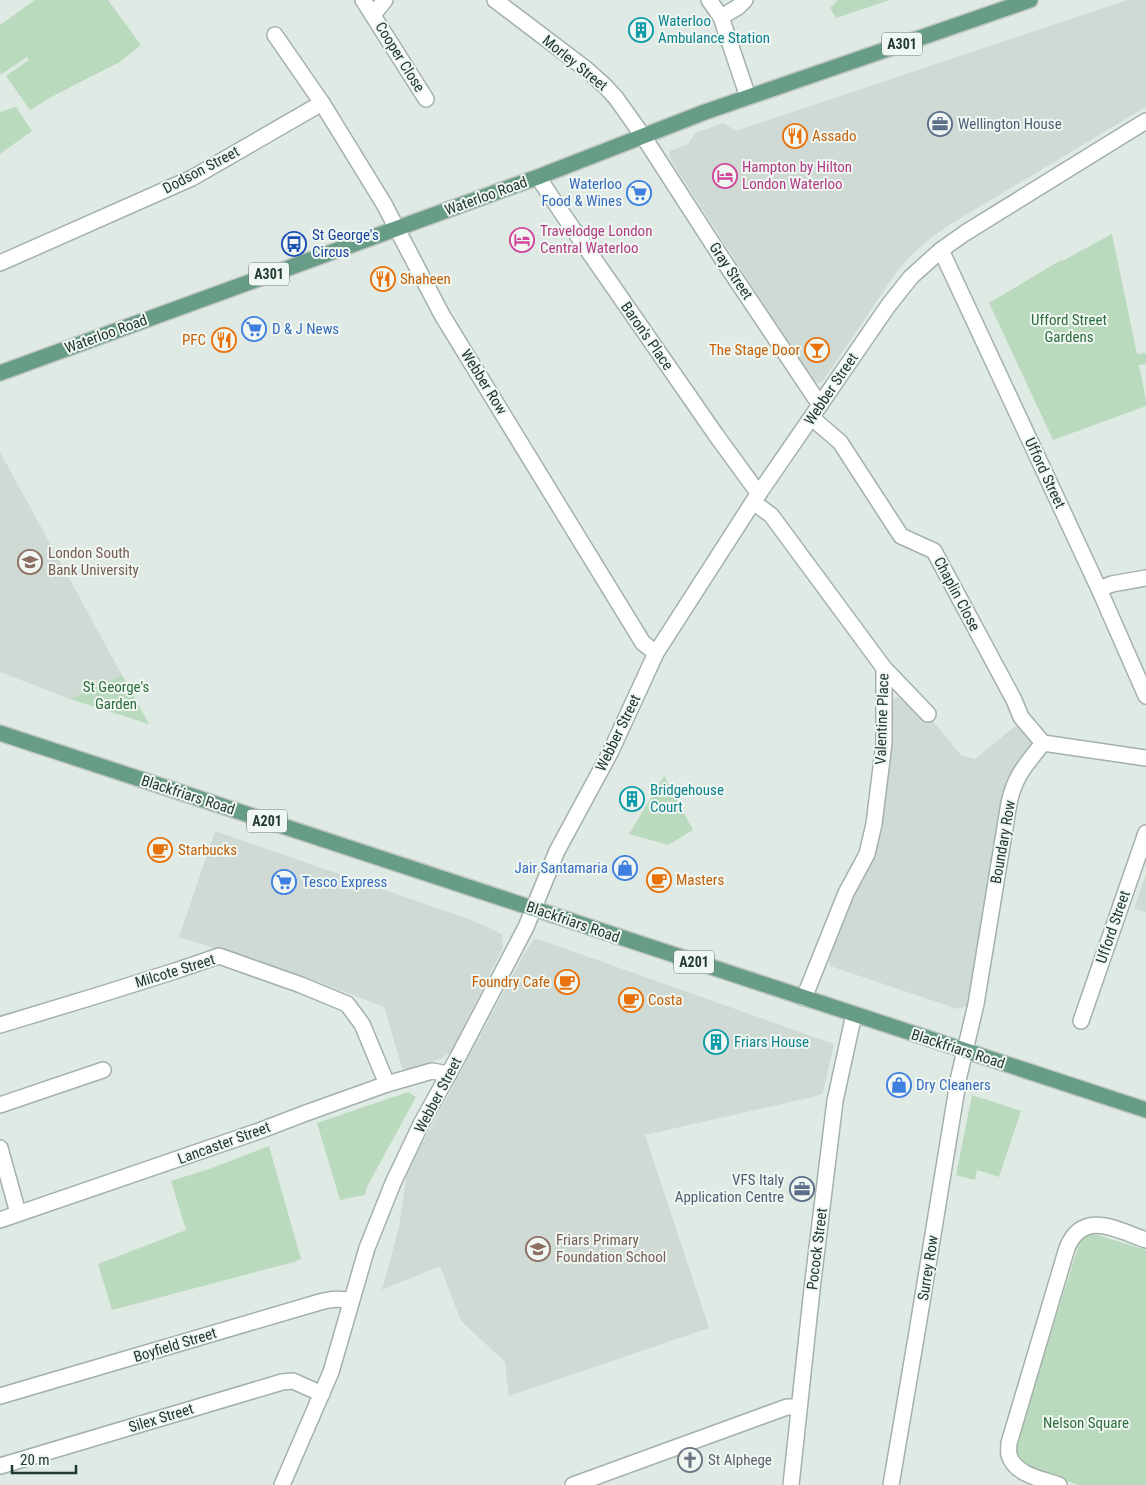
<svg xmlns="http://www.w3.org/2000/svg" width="1146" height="1485" viewBox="0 0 1146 1485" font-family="'Roboto Condensed',sans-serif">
  <rect width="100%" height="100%" fill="#e0eae4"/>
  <!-- built -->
  <g fill="#cedad3">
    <path d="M1127 0H1146V107L946 227 927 241 912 254 898 270 822 382 816 383 813 381 672 162 669 156 670 151 688 144 695 133 723 123 736 131Z"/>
    <path d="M0 452 122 675 70 699 0 672Z"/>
    <path d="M906 694 926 713 961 755 975 759 1014 727 1021 725 1035 742 1031 753 1005 786 967 1006 958 1009 830 966 828 956 889 756 893 699Z"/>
    <path d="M215 831 474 921 502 934 503 948 451 1052 440 1059 403 1071 384 1007 305 977 179 937Z"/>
    <path d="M1146 874V913L1134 908Z"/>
    <path d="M535 938 834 1044 823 1093 813 1097 645 1135 709 1328 509 1396 505 1362 461 1321 440 1266 382 1290 399 1227 407 1172 526 950Z"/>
  </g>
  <!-- green -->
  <g fill="#badabe">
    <path d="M35 0H108L141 45 120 62 55 95 30 110 6 76 29 60 27 57 0 75V25Z"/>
    <path d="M838 0H890L836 18 830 8Z"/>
    <path d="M16 107 32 131 0 154V112Z"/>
    <path d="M1112 234 1137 354 1146 353V364L1139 365 1146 400V406L1053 440 989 303 1061 260 1062 261Z"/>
    <path d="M122 675 149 724 70 699Z"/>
    <path d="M664 776 693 830 668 845 629 834Z"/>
    <path d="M408 1092 416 1097 367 1187 365 1195 340 1200 317 1123Z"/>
    <path d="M972 1095 1021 1111 999 1177 977 1170 975 1180 956 1175Z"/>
    <path d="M269 1146 301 1259 294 1262 112 1310 98 1264 186 1230 171 1181 209 1169Z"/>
    <path d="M1094 1234 1146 1250V1485H1079L1027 1468 1020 1461 1016 1454V1444L1079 1244C1083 1238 1087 1235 1094 1234Z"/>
  </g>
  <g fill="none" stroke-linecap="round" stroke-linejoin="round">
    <defs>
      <g id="minor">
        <path d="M363 0 426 99"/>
        <path d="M495 0 586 69 605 86 616 98 643 136 725 263 820 405"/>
        <path d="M709 0 721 17 748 97"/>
        <path d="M373 15 385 0"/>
        <path d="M721 17 738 7 745 0"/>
        <path d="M275 35 322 103 384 204 442 315 643 643 656 653"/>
        <path d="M538 177 562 213 716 435 759 494"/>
        <path d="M941 250 1099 589 1146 696"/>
        <path d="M0 263 192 178 322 103"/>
        <path d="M812 418 840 442 901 536 934 551 1014 700 1021 717 1043 743"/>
        <path d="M753 502 771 515 884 668V743L874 824 867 854 846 893 804 998"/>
        <path d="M1099 589 1112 584 1146 578"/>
        <path d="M884 668 928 714"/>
        <path d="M1043 743 1146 758"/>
        <path d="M1081 1021 1146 833"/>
        <path d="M0 1025 99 995 175 971 219 956 301 985 347 1004 362 1024 387 1084"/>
        <path d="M0 1105 103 1070"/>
        <path d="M0 1148 18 1213"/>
        <path d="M0 1220 259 1131 306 1113 387 1084 432 1071 449 1074"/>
        <path d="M0 1396 320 1302C332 1299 340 1298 351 1301"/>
        <path d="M0 1466 282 1382 293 1381 322 1394"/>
        <path d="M282 1485 331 1372 367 1248 393 1183 421 1124 458 1057 526 927 557 851 610 753 656 653 753 502 888 306 911 277 941 250 965 233 1146 121"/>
        <path d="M573 1485 787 1407H799"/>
        <path d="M791 1485 812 1289 835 1101 854 1014"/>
        <path d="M891 1485 917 1332 959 1076 976 1004 1009 803C1015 775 1026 765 1043 743"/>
        <path d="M1059 1485C1042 1479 1015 1475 1009 1455 1008 1452 1009 1447 1009 1443L1067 1248C1083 1209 1117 1230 1146 1240"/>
      </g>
      <g id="major">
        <path d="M0 373 538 177 705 112 1030 0"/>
        <path d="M0 733 1146 1110"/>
      </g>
    </defs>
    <!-- minor casing -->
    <use href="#minor" stroke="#a3b1aa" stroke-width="18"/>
    <!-- major casing -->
    <use href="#major" stroke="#bdc4c1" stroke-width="18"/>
    <!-- minor -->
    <use href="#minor" stroke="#fff" stroke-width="15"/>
    <!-- major -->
    <use href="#major" stroke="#679d87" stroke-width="15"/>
  </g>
  <!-- icons -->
  <defs>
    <symbol id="building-ring" viewBox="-11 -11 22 22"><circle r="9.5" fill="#f0f7f2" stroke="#0f9aa8" stroke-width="1.5"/><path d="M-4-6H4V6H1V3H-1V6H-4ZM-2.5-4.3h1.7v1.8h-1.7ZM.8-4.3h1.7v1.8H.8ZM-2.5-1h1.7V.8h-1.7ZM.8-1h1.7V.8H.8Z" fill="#0f9aa8"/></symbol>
    <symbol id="office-ring" viewBox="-11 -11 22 22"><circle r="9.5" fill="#f0f7f2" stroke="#5c6f8a" stroke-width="1.5"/><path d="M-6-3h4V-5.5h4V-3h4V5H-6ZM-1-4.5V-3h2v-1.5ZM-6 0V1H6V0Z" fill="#5c6f8a"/></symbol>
    <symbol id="restaurant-ring" viewBox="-11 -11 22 22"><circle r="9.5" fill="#f0f7f2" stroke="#e8710a" stroke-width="1.5"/><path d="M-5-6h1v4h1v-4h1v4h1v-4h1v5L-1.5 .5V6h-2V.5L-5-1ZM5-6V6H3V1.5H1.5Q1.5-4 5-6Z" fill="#e8710a"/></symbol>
    <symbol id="hotel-ring" viewBox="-11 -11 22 22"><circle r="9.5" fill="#f0f7f2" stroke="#d1479c" stroke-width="1.5"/><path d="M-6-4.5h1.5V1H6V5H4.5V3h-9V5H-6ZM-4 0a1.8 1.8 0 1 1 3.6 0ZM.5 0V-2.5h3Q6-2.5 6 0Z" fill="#d1479c"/></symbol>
    <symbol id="supermarket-ring" viewBox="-11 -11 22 22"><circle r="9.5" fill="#f0f7f2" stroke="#3f7fe0" stroke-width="1.5"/><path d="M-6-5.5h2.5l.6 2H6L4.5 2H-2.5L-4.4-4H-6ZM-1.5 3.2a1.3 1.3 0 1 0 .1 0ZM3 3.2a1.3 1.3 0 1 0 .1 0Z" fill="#3f7fe0"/></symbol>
    <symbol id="bus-ring" viewBox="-11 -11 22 22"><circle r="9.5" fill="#f0f7f2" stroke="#1a4fb4" stroke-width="1.5"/><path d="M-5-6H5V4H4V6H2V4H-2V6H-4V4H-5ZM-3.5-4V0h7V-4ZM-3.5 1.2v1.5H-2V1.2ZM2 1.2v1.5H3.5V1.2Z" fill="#1a4fb4"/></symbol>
    <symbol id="bar-ring" viewBox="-11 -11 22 22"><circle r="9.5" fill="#f0f7f2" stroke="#e8710a" stroke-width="1.5"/><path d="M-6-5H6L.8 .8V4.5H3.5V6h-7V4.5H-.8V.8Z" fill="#e8710a"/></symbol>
    <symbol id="university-ring" viewBox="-11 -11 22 22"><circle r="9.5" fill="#f0f7f2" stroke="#8d6e63" stroke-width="1.5"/><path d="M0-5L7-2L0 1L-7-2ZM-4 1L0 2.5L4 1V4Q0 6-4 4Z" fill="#8d6e63"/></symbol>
    <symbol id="cafe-ring" viewBox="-11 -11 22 22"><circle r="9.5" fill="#f0f7f2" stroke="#e8710a" stroke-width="1.5"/><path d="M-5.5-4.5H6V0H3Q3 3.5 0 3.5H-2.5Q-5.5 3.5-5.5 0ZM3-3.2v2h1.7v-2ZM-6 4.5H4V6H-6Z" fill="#e8710a"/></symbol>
    <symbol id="shop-ring" viewBox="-11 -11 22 22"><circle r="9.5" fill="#f0f7f2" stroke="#3f7fe0" stroke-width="1.5"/><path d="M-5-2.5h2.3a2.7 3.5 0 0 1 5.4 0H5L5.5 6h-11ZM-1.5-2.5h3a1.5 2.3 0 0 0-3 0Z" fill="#3f7fe0"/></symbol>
    <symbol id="school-ring" viewBox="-11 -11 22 22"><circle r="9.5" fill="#f0f7f2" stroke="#8d6e63" stroke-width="1.5"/><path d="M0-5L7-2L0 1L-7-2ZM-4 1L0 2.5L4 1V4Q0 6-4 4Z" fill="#8d6e63"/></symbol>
    <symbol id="church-ring" viewBox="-11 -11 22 22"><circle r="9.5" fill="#f0f7f2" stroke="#6b7280" stroke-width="1.5"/><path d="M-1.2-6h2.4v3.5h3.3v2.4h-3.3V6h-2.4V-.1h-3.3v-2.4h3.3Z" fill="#6b7280"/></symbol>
  </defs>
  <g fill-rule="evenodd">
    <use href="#building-ring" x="627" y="16" width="28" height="28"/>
    <use href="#office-ring" x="926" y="110" width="28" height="28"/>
    <use href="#restaurant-ring" x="781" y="122" width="28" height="28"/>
    <use href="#hotel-ring" x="711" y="162" width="28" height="28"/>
    <use href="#supermarket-ring" x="625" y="179" width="28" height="28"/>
    <use href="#hotel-ring" x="508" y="226" width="28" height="28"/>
    <use href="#bus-ring" x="280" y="230" width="28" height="28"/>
    <use href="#restaurant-ring" x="369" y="265" width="28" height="28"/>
    <use href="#supermarket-ring" x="240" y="315" width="28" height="28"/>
    <use href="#restaurant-ring" x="210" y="326" width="28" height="28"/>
    <use href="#bar-ring" x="803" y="336" width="28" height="28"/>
    <use href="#university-ring" x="16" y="548" width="28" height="28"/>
    <use href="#building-ring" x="618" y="785" width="28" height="28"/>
    <use href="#cafe-ring" x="146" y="836" width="28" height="28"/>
    <use href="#shop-ring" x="611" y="854" width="28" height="28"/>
    <use href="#cafe-ring" x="645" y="866" width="28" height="28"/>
    <use href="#supermarket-ring" x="270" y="868" width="28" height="28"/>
    <use href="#cafe-ring" x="553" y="968" width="28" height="28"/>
    <use href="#cafe-ring" x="617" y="986" width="28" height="28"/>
    <use href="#building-ring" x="702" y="1028" width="28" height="28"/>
    <use href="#shop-ring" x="885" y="1071" width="28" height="28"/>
    <use href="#office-ring" x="788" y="1175" width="28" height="28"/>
    <use href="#school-ring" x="524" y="1235" width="28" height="28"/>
    <use href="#church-ring" x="676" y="1446" width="28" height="28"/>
  </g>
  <g text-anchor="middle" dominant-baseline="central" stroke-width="4" stroke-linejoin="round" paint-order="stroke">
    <!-- shield labels -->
    <g fill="#f0f7f2" stroke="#60726a" stroke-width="1">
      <rect x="882" y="32.5" width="40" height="23" rx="4"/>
      <rect x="249" y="262.5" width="40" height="23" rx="4"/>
      <rect x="247" y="809.5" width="40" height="23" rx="4"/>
      <rect x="674" y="950.5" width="40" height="23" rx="4"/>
    </g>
    <g font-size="14" font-weight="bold" fill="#22392f">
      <text x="902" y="44">A301</text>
      <text x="269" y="274">A301</text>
      <text x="267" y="821">A201</text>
      <text x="694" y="962">A201</text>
    </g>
    <!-- culture labels -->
    <g font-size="15" fill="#0d838f" stroke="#f0f7f2" text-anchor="start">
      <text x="658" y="21">Waterloo<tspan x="658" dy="17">Ambulance Station</tspan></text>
      <text x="650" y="790">Bridgehouse<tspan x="650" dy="17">Court</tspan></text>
      <text x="734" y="1042">Friars House</text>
    </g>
    <!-- street labels -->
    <g font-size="15" fill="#22392f" stroke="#f0f7f2">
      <text transform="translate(400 57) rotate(58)">Cooper Close</text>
      <text transform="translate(575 63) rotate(39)">Morley Street</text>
      <text transform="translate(201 170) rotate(-28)">Dodson Street</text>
      <text transform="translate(486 196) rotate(-20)">Waterloo Road</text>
      <text transform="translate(731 271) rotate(56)">Gray Street</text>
      <text transform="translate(106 334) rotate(-20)">Waterloo Road</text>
      <text transform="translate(647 336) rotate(55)">Baron's Place</text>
      <text transform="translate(484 382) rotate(58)">Webber Row</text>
      <text transform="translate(831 389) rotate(-56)">Webber Street</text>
      <text transform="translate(1045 473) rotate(65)">Ufford Street</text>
      <text transform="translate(957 594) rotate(62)">Chaplin Close</text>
      <text transform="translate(882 719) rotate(-88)">Valentine Place</text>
      <text transform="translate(618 733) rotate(-64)">Webber Street</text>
      <text transform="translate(188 795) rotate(18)">Blackfriars Road</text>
      <text transform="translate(1003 842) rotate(-80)">Boundary Row</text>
      <text transform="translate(573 922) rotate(19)">Blackfriars Road</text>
      <text transform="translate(1113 927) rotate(-71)">Ufford Street</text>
      <text transform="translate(175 971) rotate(-17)">Milcote Street</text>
      <text transform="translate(958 1049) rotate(18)">Blackfriars Road</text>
      <text transform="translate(438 1095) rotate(-62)">Webber Street</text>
      <text transform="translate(224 1143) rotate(-20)">Lancaster Street</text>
      <text transform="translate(817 1249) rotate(-83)">Pocock Street</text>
      <text transform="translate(928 1268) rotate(-81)">Surrey Row</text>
      <text transform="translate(175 1345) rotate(-17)">Boyfield Street</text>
      <text transform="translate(161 1418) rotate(-17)">Silex Street</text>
    </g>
    <!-- service labels -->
    <g font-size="15" fill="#4e5e75" stroke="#f0f7f2" text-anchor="start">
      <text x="958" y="124">Wellington House</text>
      <text x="784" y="1180" text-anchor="end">VFS Italy<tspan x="784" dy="17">Application Centre</tspan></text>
    </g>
    <!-- food labels -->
    <g font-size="15" fill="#c56008" stroke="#f0f7f2" text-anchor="start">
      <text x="812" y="136">Assado</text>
      <text x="400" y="279">Shaheen</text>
      <text x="206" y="340" text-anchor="end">PFC</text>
      <text x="800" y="350" text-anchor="end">The Stage Door</text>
      <text x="178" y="850">Starbucks</text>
      <text x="676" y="880">Masters</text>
      <text x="550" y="982" text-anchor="end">Foundry Cafe</text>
      <text x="648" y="1000">Costa</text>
    </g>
    <!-- hotel labels -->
    <g font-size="15" fill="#b23c85" stroke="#f0f7f2" text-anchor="start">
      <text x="742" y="167">Hampton by Hilton<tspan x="742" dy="17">London Waterloo</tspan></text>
      <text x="540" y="231">Travelodge London<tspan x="540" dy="17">Central Waterloo</tspan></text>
    </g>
    <!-- shop labels -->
    <g font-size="15" fill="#366cbe" stroke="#f0f7f2" text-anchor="start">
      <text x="622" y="184" text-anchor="end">Waterloo<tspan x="622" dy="17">Food &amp; Wines</tspan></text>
      <text x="272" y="329">D &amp; J News</text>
      <text x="608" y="868" text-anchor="end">Jair Santamaria</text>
      <text x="302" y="882">Tesco Express</text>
      <text x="916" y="1085">Dry Cleaners</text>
    </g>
    <!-- transit labels -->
    <g font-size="15" fill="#164399" stroke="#f0f7f2" text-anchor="start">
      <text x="312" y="235">St George's<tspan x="312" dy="17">Circus</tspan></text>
    </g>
    <!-- park labels -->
    <g font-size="15" fill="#2e6d3d" stroke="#f0f7f2">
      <text x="1069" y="320">Ufford Street<tspan x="1069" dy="17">Gardens</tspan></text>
      <text x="116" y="687">St George's<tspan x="116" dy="17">Garden</tspan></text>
      <text x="1086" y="1423">Nelson Square</text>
    </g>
    <!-- education labels -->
    <g font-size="15" fill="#785e54" stroke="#f0f7f2" text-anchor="start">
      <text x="48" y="553">London South<tspan x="48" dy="17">Bank University</tspan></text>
      <text x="556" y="1240">Friars Primary<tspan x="556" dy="17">Foundation School</tspan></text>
    </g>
    <!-- worship labels -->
    <g font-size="15" fill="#5b616d" stroke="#f0f7f2" text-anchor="start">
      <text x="708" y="1460">St Alphege</text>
    </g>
  </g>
  <!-- scale -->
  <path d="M12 1465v8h64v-8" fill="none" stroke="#22392f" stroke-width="2.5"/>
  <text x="20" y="1465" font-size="15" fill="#22392f" stroke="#f0f7f2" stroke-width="4" paint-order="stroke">20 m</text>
</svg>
